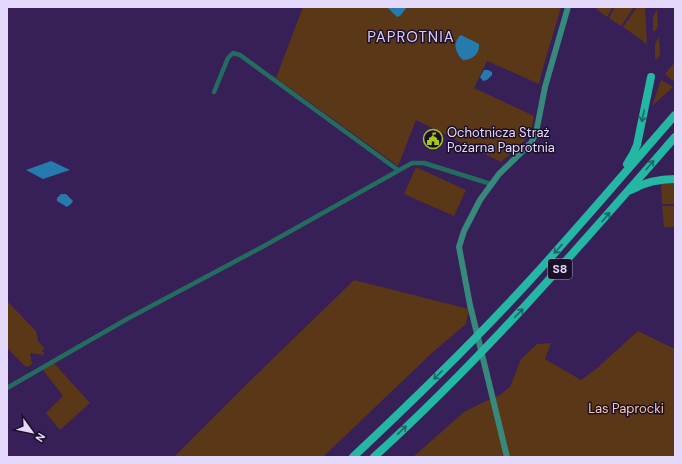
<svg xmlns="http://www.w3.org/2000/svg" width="682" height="464" viewBox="0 0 682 464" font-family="'DM Sans',sans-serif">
  <rect width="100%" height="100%" fill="#371f57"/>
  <!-- green -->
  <g fill="#5a3717">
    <path d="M303 7H561C554 33 545 58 539 84L487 61 474 88 534 116C531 140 518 147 501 162L416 120 398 166 276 78Z"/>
    <path d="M598 7H613L607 17 596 9Z"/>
    <path d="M615 7H634L621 26 609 18Z"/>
    <path d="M637 7H645L647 44 623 27Z"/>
    <path d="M657 9 658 27 655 31H653V17Z"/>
    <path d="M659 36 660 55 657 59H655V45Z"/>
    <path d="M675 62V78L673 81 665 74Z"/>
    <path d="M661 80 673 87 652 106Z"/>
    <path d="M416 167 466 190 454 216 404 194Z"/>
    <path d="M675 183V204H662L661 184Z"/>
    <path d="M662 206H675V227H664Z"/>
    <path d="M354 280 469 309 466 324 433 352 323 457H174L252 379Z"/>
    <path d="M7 301 36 331 38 341 45 349 41 351 44 352V355L30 353 32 364 28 367 25 366 7 348Z"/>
    <path d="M638 331 675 349V457H413L464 412 484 402 500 395 510 387 521 359 537 344 551 343 545 359 581 380 596 369Z"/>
    <path d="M54 363 90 403 60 430 46 413 63 396 43 370Z"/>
  </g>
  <!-- water -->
  <g fill="#257bae">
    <path d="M387 7H407L400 16 397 17Z"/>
    <path d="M461 35 479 44C480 54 472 60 463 60 455 53 452 42 461 35Z"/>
    <path d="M484 70H488L492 72V75L487 80 483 81 480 77Z"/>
    <path d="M51 161 70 170 43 179 26 170Z"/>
    <path d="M61 194H66L73 201 71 204 67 207 57 201V198Z"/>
  </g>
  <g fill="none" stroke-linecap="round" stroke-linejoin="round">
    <!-- street -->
    <g stroke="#256c60" stroke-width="4.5">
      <path d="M214 92 228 58 233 53 240 55 398 170"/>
      <path d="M7 388 127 319 264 246 412 163H424L491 184"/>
    </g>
    <!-- secondary -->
    <path stroke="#37897b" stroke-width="6" d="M507 457 470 305 459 247 464 231 480 200 499 174 531 143 536 133 545 87 568 7"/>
    <!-- highway -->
    <g stroke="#24b7a3" stroke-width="8">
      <path d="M627 164 633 154 637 145 651 77"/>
      <path d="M631 190C645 182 659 179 675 179"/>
      <path d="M353 457C405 408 457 358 506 306 565 244 619 179 675 115"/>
      <path d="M374 457C483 358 579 247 675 137"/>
    </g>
  </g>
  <!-- one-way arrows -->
  <defs><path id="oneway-shaft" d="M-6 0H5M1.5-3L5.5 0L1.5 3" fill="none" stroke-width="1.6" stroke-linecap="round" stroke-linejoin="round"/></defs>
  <g stroke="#1f6466">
    <use href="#oneway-shaft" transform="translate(643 116) rotate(102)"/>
    <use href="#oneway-shaft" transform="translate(650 165) rotate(-49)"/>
    <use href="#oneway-shaft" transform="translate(606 217) rotate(-49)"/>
    <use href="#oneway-shaft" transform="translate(558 249) rotate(132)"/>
    <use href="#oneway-shaft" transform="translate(519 313) rotate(-46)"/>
    <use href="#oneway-shaft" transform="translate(438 375) rotate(135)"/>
    <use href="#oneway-shaft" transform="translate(402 430) rotate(-44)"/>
  </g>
  <!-- icons -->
  <defs>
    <symbol id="civic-ring" viewBox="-11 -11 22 22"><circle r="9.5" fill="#1a1029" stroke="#a8c71c" stroke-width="1.5"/><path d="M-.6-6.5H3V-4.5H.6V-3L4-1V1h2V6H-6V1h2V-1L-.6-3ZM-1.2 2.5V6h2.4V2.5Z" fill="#a8c71c"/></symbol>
  </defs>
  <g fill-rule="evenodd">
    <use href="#civic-ring" x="422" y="128" width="22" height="22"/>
  </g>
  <g text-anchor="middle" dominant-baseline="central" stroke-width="3" stroke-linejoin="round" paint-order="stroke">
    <!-- shield labels -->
    <rect fill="#1a1029" stroke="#a79cbc" stroke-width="1" x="548" y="259" width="24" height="20" rx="3"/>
    <g font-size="12" font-weight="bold" fill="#e4d8fb">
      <text x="560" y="269">S8</text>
    </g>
    <!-- poi labels -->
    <g font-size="13" fill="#e4d8fb" stroke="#1a1029" text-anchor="start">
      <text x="447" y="132">Ochotnicza Straż<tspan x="447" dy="15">Pożarna Paprotnia</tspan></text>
    </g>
    <!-- park labels -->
    <g font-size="13" fill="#f7cba8" stroke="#1a1029">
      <text x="626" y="408">Las Paprocki</text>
    </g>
    <!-- quarter labels -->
    <g font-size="15" letter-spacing="1" fill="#dccef8" stroke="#1a1029">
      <text x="411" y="37">PAPROTNIA</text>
    </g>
  </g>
  <!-- border -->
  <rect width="682" height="464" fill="none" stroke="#e4d8fb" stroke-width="16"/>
  <!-- north arrow -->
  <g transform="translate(32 432) rotate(123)" stroke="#1a1029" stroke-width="3" paint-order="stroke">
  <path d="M0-3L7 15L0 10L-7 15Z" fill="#e4d8fb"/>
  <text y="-6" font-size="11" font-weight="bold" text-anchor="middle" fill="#e4d8fb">N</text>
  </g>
</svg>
